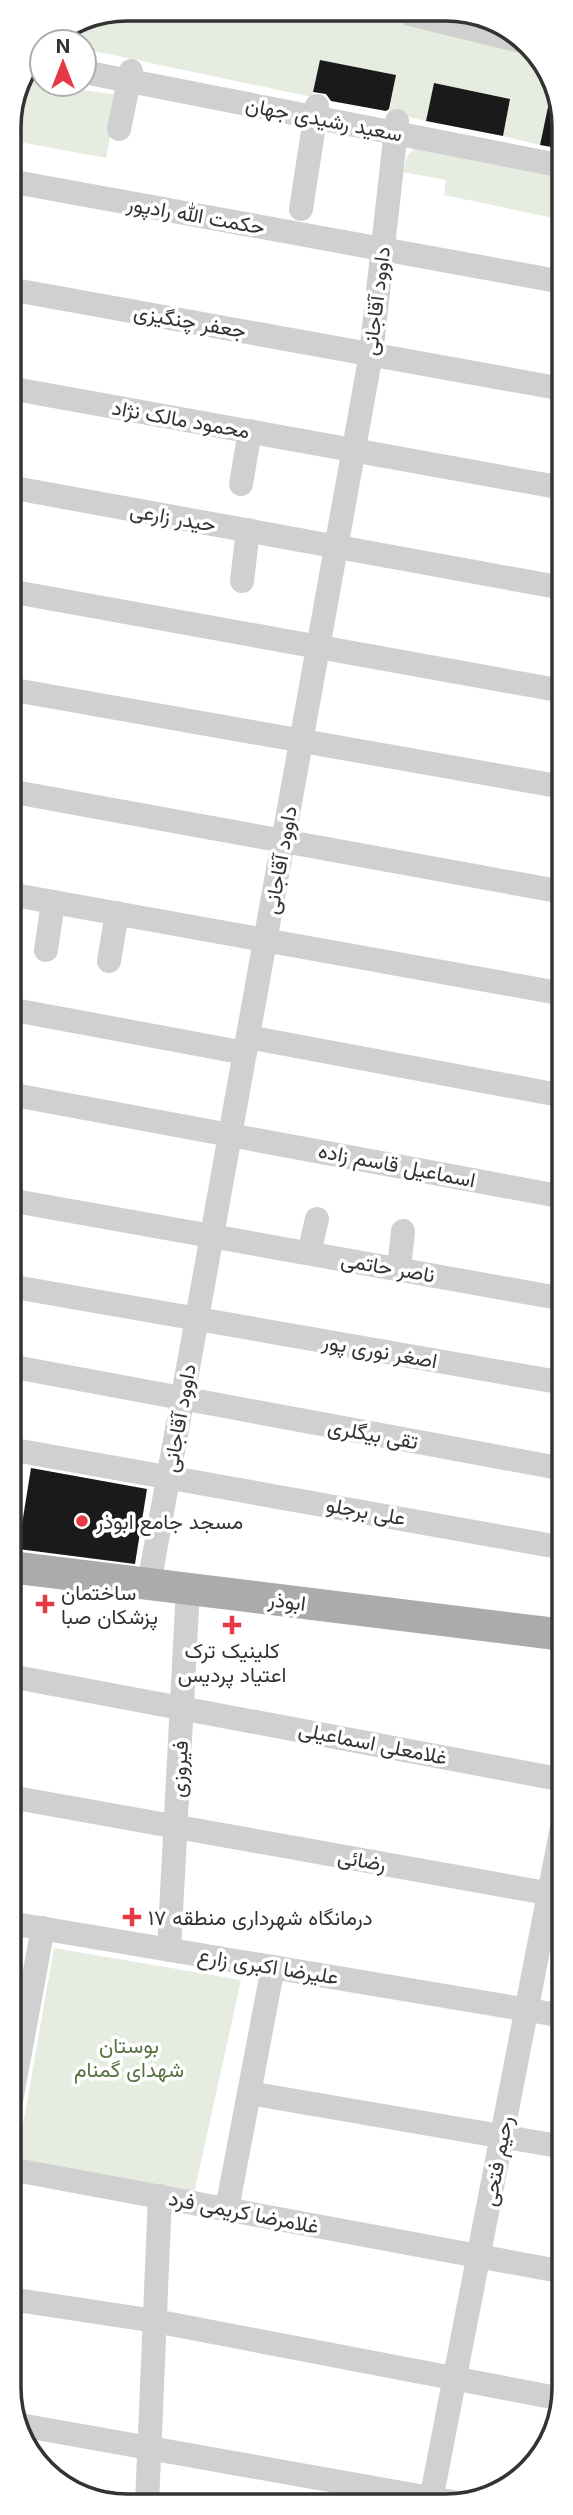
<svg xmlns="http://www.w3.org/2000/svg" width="573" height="2515" viewBox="0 0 573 2515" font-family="Inter,Vazirmatn,sans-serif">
  <rect width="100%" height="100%" fill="#fff"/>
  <!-- green -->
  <g fill="#e6ecdf">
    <path d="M382 14 527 44 535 49 563 110 548 108 540 145 503 136 510 99 434 83 426 121 389 112 396 75 320 60 312 97 84 49V42L47 41 82 18Z"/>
    <path d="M28 78 42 81V84L118 95 106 158 9 140V120Z"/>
    <path d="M418 145 563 172V220L444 195 446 180 403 172 407 156Z"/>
    <path d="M54 1948 241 1980 193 2198 16 2165Z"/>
  </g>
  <!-- building -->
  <g fill="#1a1a1a">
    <path d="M320 60 396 75 389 109 386 111 331 101 326 94 313 92Z"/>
    <path d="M434 83 510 99 503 136 426 121Z"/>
    <path d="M548 107 563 111V149L540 145Z"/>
    <path d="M31 1468 147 1489 135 1564 18 1549Z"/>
  </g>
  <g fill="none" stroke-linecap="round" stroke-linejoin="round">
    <!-- minor -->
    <g stroke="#d0d0d0" stroke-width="24">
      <path d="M410 14 521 41"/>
      <path d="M36 61 42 63"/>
      <path d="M84 72 563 166"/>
      <path d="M119 129 131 71"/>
      <path d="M9 181 563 282"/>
      <path d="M301 209 317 106"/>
      <path d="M9 289 563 389"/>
      <path d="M9 388 563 488"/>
      <path d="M241 484 250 431"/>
      <path d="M9 487 563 588"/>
      <path d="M242 581 248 530"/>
      <path d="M9 591 563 691"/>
      <path d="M9 689 563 787"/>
      <path d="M9 791 563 892"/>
      <path d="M9 894 564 994"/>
      <path d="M46 950 53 902"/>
      <path d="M109 961 117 913"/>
      <path d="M9 1009 245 1053"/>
      <path d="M248 1037 564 1096"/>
      <path d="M9 1094 564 1197"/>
      <path d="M9 1200 564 1299"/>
      <path d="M309 1253 317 1219"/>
      <path d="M399 1269 403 1231"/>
      <path d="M9 1286 564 1383"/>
      <path d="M9 1366 564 1469"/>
      <path d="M9 1449 564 1548"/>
      <path d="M149 1584 371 354 397 121"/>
      <path d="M10 1676 564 1780"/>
      <path d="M10 1797 563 1896"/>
      <path d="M10 1923 564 2016"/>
      <path d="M169 1950 188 1589"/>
      <path d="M249 2093 564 2147"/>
      <path d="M10 2106 43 1928"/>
      <path d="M10 2169 564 2272"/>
      <path d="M227 2209 273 1967"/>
      <path d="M10 2299 155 2321 562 2399"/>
      <path d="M20 2425 464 2504"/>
      <path d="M147 2504 160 2196"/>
      <path d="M430 2505 564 1817"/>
    </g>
    <!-- major -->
    <path stroke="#ababab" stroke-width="32" d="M10 1567 564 1635"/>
  </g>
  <!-- markers -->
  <g fill="#e63946" stroke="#fff" stroke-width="2.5">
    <circle cx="82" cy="1521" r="7"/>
    <path d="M41.5 1593.5h7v7h7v7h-7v7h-7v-7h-7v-7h7z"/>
    <path d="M228.5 1614.5h7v7h7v7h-7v7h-7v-7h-7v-7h7z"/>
    <path d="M128.5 1906.5h7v7h7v7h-7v7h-7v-7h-7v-7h7z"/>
  </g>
  <g text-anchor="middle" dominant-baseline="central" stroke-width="7" stroke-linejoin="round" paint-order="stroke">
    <!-- street labels -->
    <g font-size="21" fill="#333" stroke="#fff">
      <text transform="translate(324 119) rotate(11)">سعید رشیدی جهان</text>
      <text transform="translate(196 215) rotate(10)">حکمت الله رادپور</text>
      <text transform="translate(376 301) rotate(-83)">داوود آقاجانی</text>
      <text transform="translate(190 321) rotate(10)">جعفر چنگیزی</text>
      <text transform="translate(181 419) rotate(10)">محمود مالک نژاد</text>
      <text transform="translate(173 517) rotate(10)">حیدر زارعی</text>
      <text transform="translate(280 860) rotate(-80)">داوود آقاجانی</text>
      <text transform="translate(397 1165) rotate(11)">اسماعیل قاسم زاده</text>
      <text transform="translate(388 1267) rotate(10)">ناصر حاتمی</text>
      <text transform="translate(380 1351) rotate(10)">اصغر نوری پور</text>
      <text transform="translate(179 1418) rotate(-80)">داوود آقاجانی</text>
      <text transform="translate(373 1434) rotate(10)">تقی بیگلری</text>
      <text transform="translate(366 1511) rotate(10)">علی برجلو</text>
      <text transform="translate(287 1601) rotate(7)">ابوذر</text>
      <text transform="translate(373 1743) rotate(11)">غلامعلی اسماعیلی</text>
      <text transform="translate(179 1769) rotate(-87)">فیروزی</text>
      <text transform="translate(362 1860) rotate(10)">رضائی</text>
      <text transform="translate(268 1966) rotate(9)">علیرضا اکبری زارع</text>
      <text transform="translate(497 2161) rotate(-79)">رحیم فتحی</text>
      <text transform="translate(244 2212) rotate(11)">غلامرضا کریمی فرد</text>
    </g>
    <!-- poi labels -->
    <g font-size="21" fill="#333" stroke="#fff" text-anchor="start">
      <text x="96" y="1521">مسجد جامع ابوذر</text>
      <text x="61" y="1592">ساختمان<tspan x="61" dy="24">پزشکان صبا</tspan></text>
      <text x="232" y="1650" text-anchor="middle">کلینیک ترک<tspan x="232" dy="24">اعتیاد پردیس</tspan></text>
      <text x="148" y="1917">درمانگاه شهرداری منطقه ۱۷</text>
    </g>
    <!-- park labels -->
    <g font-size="21" fill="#56703f" stroke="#fff">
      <text x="129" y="2045">بوستان<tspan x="129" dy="24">شهدای گمنام</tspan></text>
    </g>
  </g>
  <!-- crop -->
  <path d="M0 0H573V2515H0ZM127 21H446A106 106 0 0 1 552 127V2388A106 106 0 0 1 446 2494H127A106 106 0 0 1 21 2388V127A106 106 0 0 1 127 21Z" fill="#fff" fill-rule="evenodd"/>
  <path fill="none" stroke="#333" stroke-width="3.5" d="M127 21H446A106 106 0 0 1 552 127V2388A106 106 0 0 1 446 2494H127A106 106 0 0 1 21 2388V127A106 106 0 0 1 127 21Z"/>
  <!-- north arrow -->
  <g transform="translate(63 63)"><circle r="33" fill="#ffffff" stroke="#adadad" stroke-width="2"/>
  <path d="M0-5L12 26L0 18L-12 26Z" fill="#e63946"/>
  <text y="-10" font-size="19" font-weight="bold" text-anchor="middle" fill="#333333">N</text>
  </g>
</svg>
